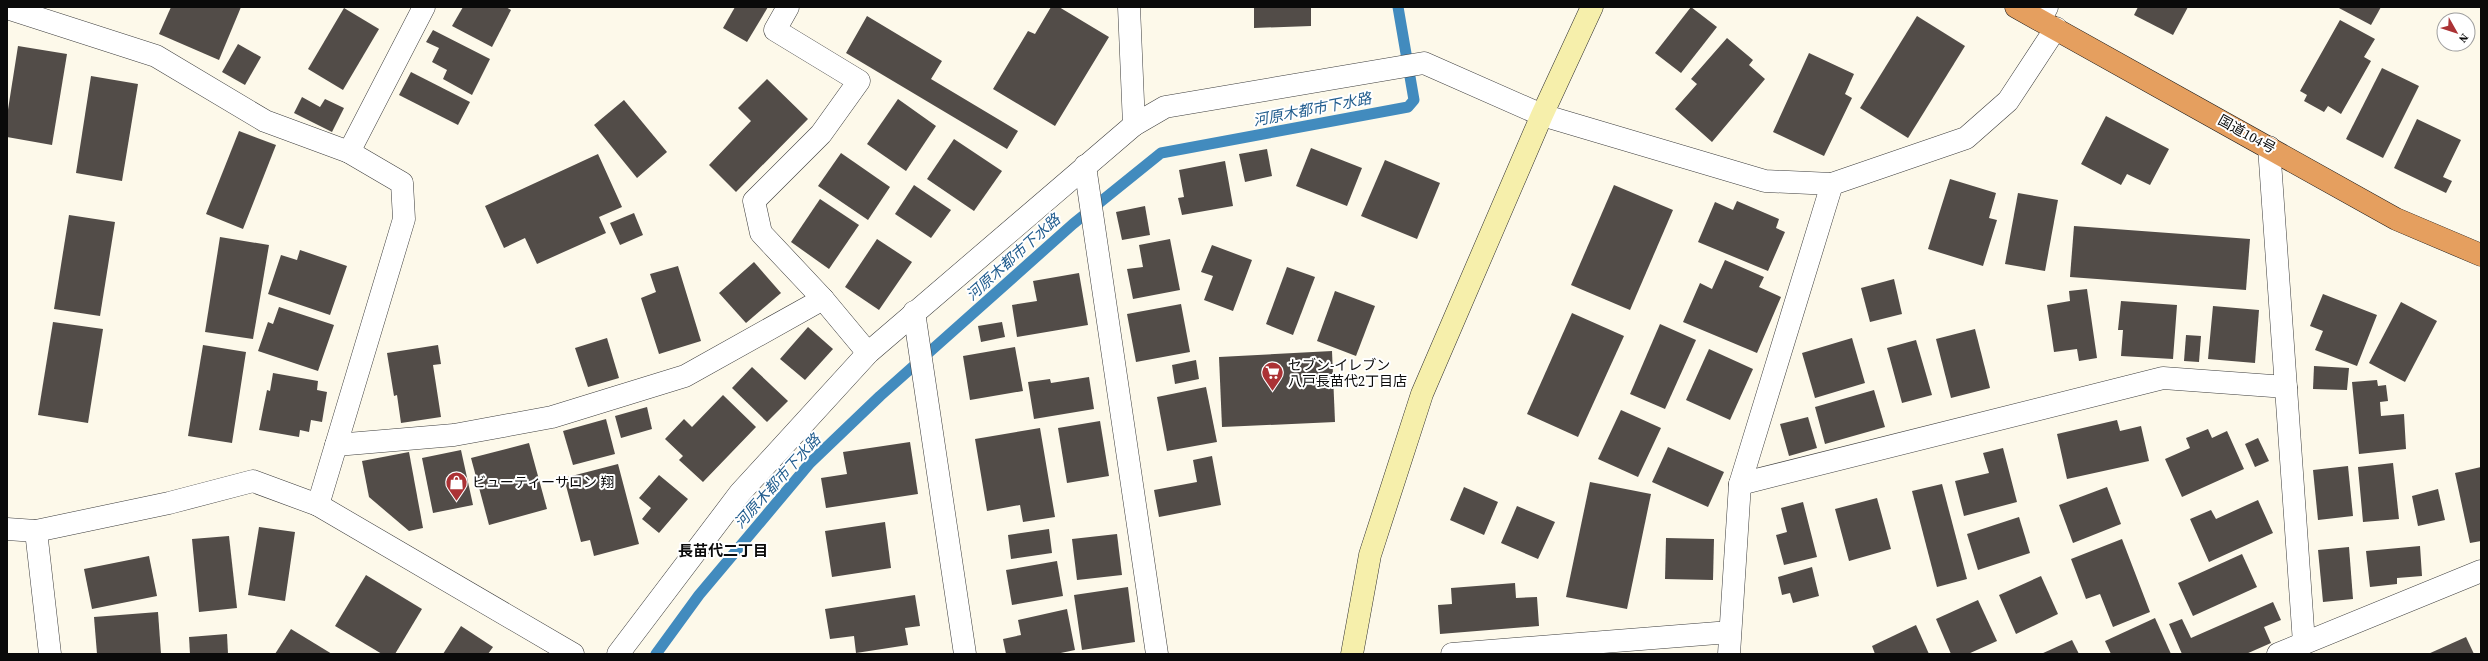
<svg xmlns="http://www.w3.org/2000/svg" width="2488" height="661" viewBox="0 0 2488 661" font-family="'Source Serif 4','Noto Sans JP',serif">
  <rect width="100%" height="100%" fill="#fdf9ea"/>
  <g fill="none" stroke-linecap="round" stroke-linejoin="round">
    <!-- stream -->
    <path stroke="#428bbe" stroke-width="11" d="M656 654 699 595 810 463 880 396 1073 224 1161 153 1408 107 1414 100 1398 7"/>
  </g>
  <!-- building -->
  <g fill="#524c48">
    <path d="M171 7H241L219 60 159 34Z"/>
    <path d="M463 7H506L511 10 492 47 452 26Z"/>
    <path d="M735 7H768L747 42 723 28Z"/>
    <path d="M1051 7H1059L1109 37 1055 126 993 89 1028 31 1035 34Z"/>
    <path d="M1254 7H1311V26L1254 28Z"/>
    <path d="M1691 7 1717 27 1681 73 1655 53Z"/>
    <path d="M2138 7H2188L2173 35 2134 15Z"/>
    <path d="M2337 7H2381L2371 25Z"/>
    <path d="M344 8 379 29 343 90 308 69Z"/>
    <path d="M867 16 942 61 931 79 1018 131 1007 149 846 53Z"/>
    <path d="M1917 16 1965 46 1908 138 1860 108Z"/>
    <path d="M2340 20 2375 39 2364 57 2371 61 2341 114 2328 106 2324 112 2304 101 2307 95 2300 91Z"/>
    <path d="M433 30 490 59 472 95 443 79 447 70 432 62 439 48 426 42Z"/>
    <path d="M1727 38 1753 60 1749 65 1765 79 1712 142 1675 109 1697 84 1691 79Z"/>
    <path d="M238 44 261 57 245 85 222 72Z"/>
    <path d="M18 46 67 54 52 145 7 137V116Z"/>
    <path d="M1809 53 1854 74 1845 94 1852 98 1824 156 1773 132Z"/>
    <path d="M2382 68 2419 86 2383 158 2346 139Z"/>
    <path d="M411 72 470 102 458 125 399 95Z"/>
    <path d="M91 76 138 84 122 181 76 173Z"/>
    <path d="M767 79 808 119 736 192 709 165 751 121 738 108Z"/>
    <path d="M302 97 320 107 325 99 344 108 332 132 294 113Z"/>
    <path d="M898 99 936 126 906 171 867 144Z"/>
    <path d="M624 100 667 152 637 178 594 125Z"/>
    <path d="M2106 116 2169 149 2150 185 2127 174 2121 185 2081 164Z"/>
    <path d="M2417 119 2461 140 2443 177 2452 181 2446 193 2394 168Z"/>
    <path d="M239 131 276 145 243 229 206 214Z"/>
    <path d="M954 139 1002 171 974 211 927 179Z"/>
    <path d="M1311 148 1362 168 1347 206 1296 186Z"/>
    <path d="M1267 149 1272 176 1245 182 1239 154Z"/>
    <path d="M841 153 890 187 868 220 818 186Z"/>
    <path d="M598 154 622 207 599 217 606 233 537 264 525 238 504 248 485 206Z"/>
    <path d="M1385 160 1440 183 1417 239 1361 216Z"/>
    <path d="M1225 161 1233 206 1182 215 1178 198 1184 197 1179 170Z"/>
    <path d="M1950 179 1996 193 1989 218 1997 220 1983 266 1928 249Z"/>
    <path d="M914 185 951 210 931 238 895 214Z"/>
    <path d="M1614 185 1673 210 1630 310 1571 285Z"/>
    <path d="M2018 193 2058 200 2045 271 2005 264Z"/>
    <path d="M820 199 859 225 829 269 791 242Z"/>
    <path d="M1737 201 1779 219 1776 228 1785 232 1768 271 1698 242 1715 202 1733 210Z"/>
    <path d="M1145 206 1150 235 1122 240 1116 212Z"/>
    <path d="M634 213 643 235 620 245 610 223Z"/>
    <path d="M69 215 115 222 100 316 54 309Z"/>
    <path d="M2074 226 2250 239 2246 290 2070 277Z"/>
    <path d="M220 237 269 245 253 339 205 332Z"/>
    <path d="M877 239 912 262 879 310 845 287Z"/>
    <path d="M1170 239 1180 290 1133 299 1127 269 1143 267 1139 245Z"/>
    <path d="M1212 245 1252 260 1233 311 1204 300 1213 276 1201 272Z"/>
    <path d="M300 250 347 266 330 315 268 294 281 255 297 260Z"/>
    <path d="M1725 260 1764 277 1759 287 1781 297 1757 353 1683 322 1700 283 1712 289Z"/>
    <path d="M754 262 781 293 746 323 719 293Z"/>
    <path d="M678 266 701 341 659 354 641 298 656 292 650 274Z"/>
    <path d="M1287 267 1315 277 1293 335 1266 324Z"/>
    <path d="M1079 273 1088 325 1017 337 1012 305 1037 301 1033 281Z"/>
    <path d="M1894 279 1902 314 1870 322 1861 288Z"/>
    <path d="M2087 289 2097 358 2079 361 2077 349 2054 352 2047 305 2070 301 2069 291Z"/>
    <path d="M1335 291 1375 306 1356 356 1317 341Z"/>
    <path d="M2323 294 2377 315 2357 366 2315 350 2323 331 2310 326Z"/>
    <path d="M2121 301 2177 305 2173 359 2121 356 2123 330H2118Z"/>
    <path d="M2401 302 2437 321 2405 382 2369 363Z"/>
    <path d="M1181 304 1190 352 1136 362 1127 314Z"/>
    <path d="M2213 306 2259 310 2255 363 2208 359Z"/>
    <path d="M279 307 334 325 318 371 258 351 268 322 273 324Z"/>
    <path d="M1572 313 1624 336 1578 437 1527 414Z"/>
    <path d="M53 322 103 329 88 423 38 415Z"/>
    <path d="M1002 322 1005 337 981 342 978 326Z"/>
    <path d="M1660 324 1696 340 1665 409 1630 394Z"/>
    <path d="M808 327 833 349 805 380 780 359Z"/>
    <path d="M1975 329 1990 388 1951 398 1936 339Z"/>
    <path d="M2186 335 2201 336 2199 362 2184 361Z"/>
    <path d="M607 338 619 378 588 387 575 348Z"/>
    <path d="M1852 338 1865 383 1815 398 1802 353Z"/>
    <path d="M1916 340 1932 395 1902 403 1887 348Z"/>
    <path d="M203 345 246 352 232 443 188 436Z"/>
    <path d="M438 345 441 364 433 365 441 417 401 423 397 395 394 396 387 353Z"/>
    <path d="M1015 347 1023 391 970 400 963 356Z"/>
    <path d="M1709 349 1753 369 1730 420 1686 400Z"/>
    <path d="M1332 351 1335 422 1222 427 1219 357Z"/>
    <path d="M1196 360 1199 379 1175 384 1172 365Z"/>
    <path d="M2314 366 2349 368 2347 390 2313 389Z"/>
    <path d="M752 367 788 401 767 422 732 388Z"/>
    <path d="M273 373 318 381 317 390 327 392 322 422 311 420 309 432 300 430 299 437 259 430 267 390 270 391Z"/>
    <path d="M1089 377 1094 409 1034 419 1028 382 1050 379 1051 383Z"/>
    <path d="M2377 380 2378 386 2386 385 2388 401 2380 402 2381 416 2404 414 2406 449 2359 454 2352 382Z"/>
    <path d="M1206 387 1217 442 1167 451 1157 397Z"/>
    <path d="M1874 390 1885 427 1825 444 1815 407Z"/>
    <path d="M723 395 756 427 703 482 679 460 683 456 665 439 684 419 692 427Z"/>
    <path d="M647 407 652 429 621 438 615 416Z"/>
    <path d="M1621 410 1661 428 1638 477 1598 459Z"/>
    <path d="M1808 417 1817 448 1789 456 1780 424Z"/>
    <path d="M606 419 615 454 573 465 563 431Z"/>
    <path d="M2117 420 2120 431 2141 426 2149 461 2067 479 2057 434Z"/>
    <path d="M1100 421 1109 476 1067 483 1058 428Z"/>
    <path d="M1040 428 1055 517 1023 522 1020 505 987 511 975 439Z"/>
    <path d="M2208 429 2212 438 2227 431 2244 469 2182 497 2165 459 2190 448 2186 438Z"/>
    <path d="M2258 438 2269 461 2255 467 2245 444Z"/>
    <path d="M910 442 918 494 826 508 821 478 847 474 843 452Z"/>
    <path d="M529 443 547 509 489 525 471 458Z"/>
    <path d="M1668 447 1724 472 1708 507 1652 482Z"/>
    <path d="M2003 448 2017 502 1964 516 1955 481 1989 473 1983 453Z"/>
    <path d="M461 450 473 505 433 513 422 458Z"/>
    <path d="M409 452 423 528 409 531 369 497 362 461Z"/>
    <path d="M1212 456 1221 505 1159 517 1154 490 1197 482 1193 460Z"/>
    <path d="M2393 463 2399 519 2363 522 2358 467Z"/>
    <path d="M618 464 639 544 594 556 590 540 581 542 564 478Z"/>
    <path d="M2348 466 2353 516 2318 520 2313 470Z"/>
    <path d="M2481 467V541L2470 543 2455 473Z"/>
    <path d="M659 475 688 499 659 533 642 519 651 508 639 498Z"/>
    <path d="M1590 482 1651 494 1627 609 1566 597Z"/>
    <path d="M1942 484 1967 579 1937 587 1912 491Z"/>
    <path d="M1464 487 1498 502 1484 535 1450 520Z"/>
    <path d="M2107 487 2121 524 2073 543 2059 505Z"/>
    <path d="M2438 489 2445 520 2418 526 2412 496Z"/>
    <path d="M1877 498 1891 549 1849 561 1835 509Z"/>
    <path d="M2258 500 2273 533 2209 562 2190 519 2211 510 2216 519Z"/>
    <path d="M1803 502 1817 557 1784 565 1776 535 1787 532 1781 508Z"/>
    <path d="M1517 506 1555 522 1538 559 1501 543Z"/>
    <path d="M2019 517 2030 553 1978 570 1967 534Z"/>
    <path d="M885 522 891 568 832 577 825 531Z"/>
    <path d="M259 527 295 532 285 601 248 595Z"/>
    <path d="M1049 529 1052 553 1011 559 1008 535Z"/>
    <path d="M1117 534 1122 575 1077 580 1072 539Z"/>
    <path d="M229 536 237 608 199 612 192 539Z"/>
    <path d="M1666 538 1714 539 1713 580 1665 579Z"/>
    <path d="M2122 539 2150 612 2113 627 2100 594 2086 599 2071 559Z"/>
    <path d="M2420 546 2422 576 2397 578V584L2370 587 2366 551Z"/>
    <path d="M2349 547 2353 599 2323 602 2318 550Z"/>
    <path d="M2242 554 2257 587 2193 616 2178 583Z"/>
    <path d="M149 556 157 596 92 609 84 569Z"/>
    <path d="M1057 561 1063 596 1012 605 1006 570Z"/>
    <path d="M1812 567 1819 596 1793 603 1790 593 1782 595 1778 577Z"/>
    <path d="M366 575 422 609 395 654H382L335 626Z"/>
    <path d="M2041 576 2058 614 2016 634 1999 595Z"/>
    <path d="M1515 583 1516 598 1537 597 1539 626 1440 634 1438 605 1452 604 1451 588Z"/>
    <path d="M1128 587 1135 642 1082 650 1074 595Z"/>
    <path d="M915 595 920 626 905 628 908 645 856 653 854 636 830 639 825 609Z"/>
    <path d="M1978 600 1997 641 1968 654H1951L1936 619Z"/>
    <path d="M2273 602 2281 620 2264 627 2271 643 2246 654H2182L2169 624 2182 619 2191 638Z"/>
    <path d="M1067 609 1075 650 1056 654H1006L1003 639 1021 635 1018 620Z"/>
    <path d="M158 612 161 654H97L94 617Z"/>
    <path d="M2155 618 2171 654H2111L2105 641Z"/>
    <path d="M1916 625 1929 654H1875L1872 646Z"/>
    <path d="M461 626 493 647 488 654H443Z"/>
    <path d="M291 629 332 654H275Z"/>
    <path d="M227 634 228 654H190L189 637Z"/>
    <path d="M2466 637 2474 654H2428Z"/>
    <path d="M2072 640 2079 654H2041Z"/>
  </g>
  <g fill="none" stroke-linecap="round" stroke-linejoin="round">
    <defs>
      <g id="street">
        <path d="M788 7 775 30 859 81 821 134 754 201 761 233 823 299 868 353"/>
        <path d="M1129 7 1134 125"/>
        <path d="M7 8 156 56 265 121 349 152 402 183 404 219 318 505"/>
        <path d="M2040 20 2047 7"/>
        <path d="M2269 147 2304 643"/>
        <path d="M349 152 424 7"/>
        <path d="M1085 166 1157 654"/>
        <path d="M914 312 965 654"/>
        <path d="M336 445 454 435 552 417 685 376 823 299"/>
        <path d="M1740 484 2163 378 2286 387"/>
        <path d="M7 529 36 531 169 503 253 481 318 505 573 654"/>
        <path d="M36 531 50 654"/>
        <path d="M618 654 740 493 868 353 1134 125 1165 107 1424 63 1542 115 1765 181 1832 184 1966 138 2008 101 2056 28"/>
        <path d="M1452 654 1730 632"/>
        <path d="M1729 654 1740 484 1832 184"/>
        <path d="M2278 654 2481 571"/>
      </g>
      <path id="secondary" d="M1352 654 1370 555 1422 394 1542 115 1592 7"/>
      <path id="highway" d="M2016 7 2396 219 2481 255"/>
    </defs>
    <!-- street casing -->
    <use href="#street" stroke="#3d3d3d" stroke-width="23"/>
    <!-- secondary casing -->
    <use href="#secondary" stroke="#2c2c2c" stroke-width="23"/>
    <!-- highway casing -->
    <use href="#highway" stroke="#1b1b1b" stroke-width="23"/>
    <!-- street -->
    <use href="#street" stroke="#fff" stroke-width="22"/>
    <!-- secondary -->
    <use href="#secondary" stroke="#f6efab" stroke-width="22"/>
    <!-- highway -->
    <use href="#highway" stroke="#e59f5f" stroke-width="22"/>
  </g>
  <!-- icons -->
  <defs>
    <symbol id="supermarket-pin" viewBox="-11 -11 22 30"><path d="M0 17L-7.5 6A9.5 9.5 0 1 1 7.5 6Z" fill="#ab3235" stroke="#fff"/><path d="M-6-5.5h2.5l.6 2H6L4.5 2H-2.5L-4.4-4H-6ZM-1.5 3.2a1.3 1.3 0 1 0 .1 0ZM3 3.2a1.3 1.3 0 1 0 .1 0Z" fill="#fff"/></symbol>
    <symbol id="shop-pin" viewBox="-11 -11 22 30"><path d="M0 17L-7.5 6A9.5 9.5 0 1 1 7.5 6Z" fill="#ab3235" stroke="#fff"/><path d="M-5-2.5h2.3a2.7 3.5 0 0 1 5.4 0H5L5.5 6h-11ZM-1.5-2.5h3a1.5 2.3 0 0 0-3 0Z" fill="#fff"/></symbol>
  </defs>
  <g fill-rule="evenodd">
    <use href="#supermarket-pin" x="1260" y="360" width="25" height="34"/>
    <use href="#shop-pin" x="444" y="470" width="25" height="34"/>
  </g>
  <g text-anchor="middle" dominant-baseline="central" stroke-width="4" stroke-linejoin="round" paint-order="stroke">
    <!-- street labels -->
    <g font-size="14" fill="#0a0a0a" stroke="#fff">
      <text transform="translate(2247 134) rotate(29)">国道104号</text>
    </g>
    <!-- poi labels -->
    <g font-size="14" fill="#0a0a0a" stroke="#fff" text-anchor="start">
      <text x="1288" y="365">セブン-イレブン<tspan x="1288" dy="16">八戸長苗代2丁目店</tspan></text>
      <text x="472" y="482">ビューティーサロン 翔</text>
    </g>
    <!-- water labels -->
    <g font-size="15" font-style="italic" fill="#225d8e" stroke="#fff">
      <text transform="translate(1312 109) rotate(-11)">河原木都市下水路</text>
      <text transform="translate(1013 257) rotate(-42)">河原木都市下水路</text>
      <text transform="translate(777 481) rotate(-48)">河原木都市下水路</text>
    </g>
    <!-- neighbourhood labels -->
    <g font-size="15" font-weight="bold" fill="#0a0a0a" stroke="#fff">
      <text x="723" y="550">長苗代二丁目</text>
    </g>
  </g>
  <!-- border -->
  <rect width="2488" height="661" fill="none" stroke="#0a0a0a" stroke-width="16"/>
  <!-- north arrow -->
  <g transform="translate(2456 32) rotate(129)"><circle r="19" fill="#ffffff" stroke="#9d9d9d"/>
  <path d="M0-3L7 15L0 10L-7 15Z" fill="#ab3235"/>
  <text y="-6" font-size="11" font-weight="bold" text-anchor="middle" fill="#0a0a0a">N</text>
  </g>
</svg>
